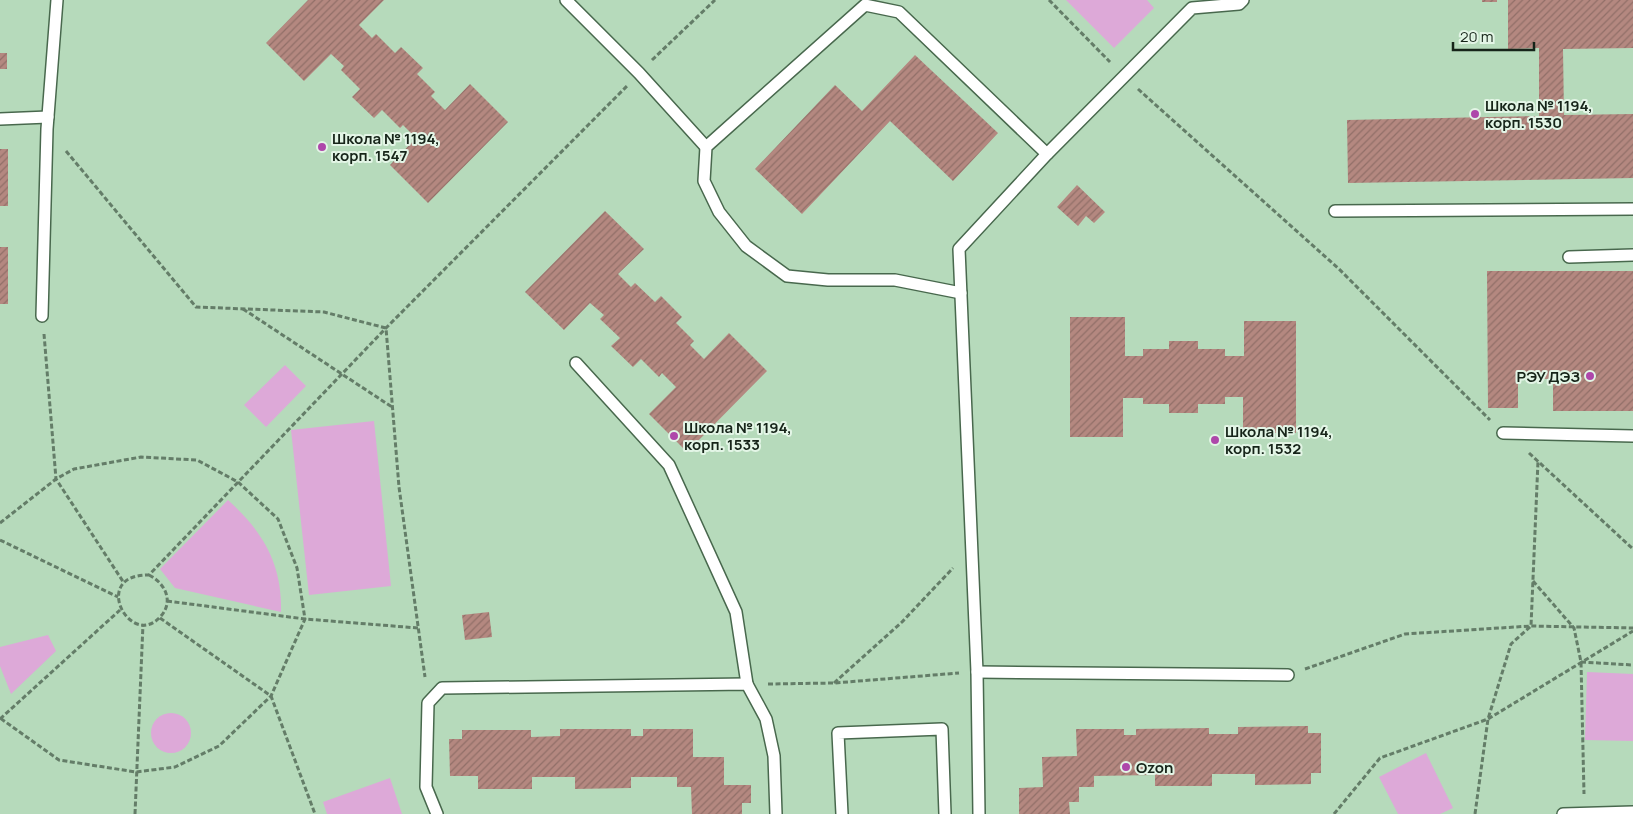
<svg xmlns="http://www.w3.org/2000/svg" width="1633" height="814" viewBox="0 0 1633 814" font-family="Manrope,sans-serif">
  <defs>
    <pattern id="building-hatch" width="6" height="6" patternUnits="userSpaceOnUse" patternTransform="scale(1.25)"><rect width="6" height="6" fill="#b48880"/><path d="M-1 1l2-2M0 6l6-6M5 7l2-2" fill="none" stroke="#916f68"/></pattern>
  </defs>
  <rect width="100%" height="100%" fill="#b6dabb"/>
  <!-- green -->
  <g fill="#dda9d8">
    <path d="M1066 0H1147L1154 8 1114 48Z"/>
    <path d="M285 365 306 386 266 427 244 405Z"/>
    <path d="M374 421 391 586 309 595 291 430Z"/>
    <path d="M228 500C263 532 282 563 281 612L175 588 160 569Z"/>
    <path d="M48 635 56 651 11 694 0 666V647Z"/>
    <path d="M1587 672 1633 674V741L1585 740Z"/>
    <circle cx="171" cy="733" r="20"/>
    <path d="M1426 753 1453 808 1440 814H1398L1379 777Z"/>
    <path d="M390 778 402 814H327L323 802Z"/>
  </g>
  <!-- building -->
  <g fill="url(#building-hatch)">
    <path d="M308 0H384L359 25 372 38 376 34 395 53 401 47 423 68 417 74 435 92 431 96 445 110 470 84 508 122 428 203 390 165 416 138 403 125 400 128 382 110 374 118 352 97 360 89 341 70 344 66 331 54 304 81 266 43Z"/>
    <rect x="1482" y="0" width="15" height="2"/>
    <path d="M1508 0H1633V48L1563 49 1564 115 1633 114V178L1348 183 1347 120 1539 116V48L1508 49Z"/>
    <rect x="0" y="53" width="7" height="16"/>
    <path d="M915 55 998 133 953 181 890 121 802 214 755 169 835 85 862 111Z"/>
    <rect x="0" y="149" width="8" height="57"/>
    <path d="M1077 185 1105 212 1094 223 1086 216 1078 226 1057 207Z"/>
    <path d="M605 211 644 249 618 274 631 287 635 283 655 302 661 296 682 317 676 323 694 341 690 345 704 359 729 333 767 371 687 452 649 414 676 387 662 373 659 377 641 359 633 367 611 346 620 338 600 319 604 315 590 303 564 330 525 292Z"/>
    <rect x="0" y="247" width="8" height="57"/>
    <path d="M1487 271H1633V411H1553V379H1518V408H1488Z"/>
    <path d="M1070 317H1125V356H1143V349H1169V341H1198V349H1225V356H1244V321H1296V433H1243V397H1225V404H1198V413H1169V404H1143V398H1123V437H1070Z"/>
    <path d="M489 612 492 637 465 640 462 615Z"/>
    <path d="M1308 726V733H1321V773H1311V784L1255 785V774H1212V786H1155V775L1094 776V787H1079V802H1069L1070 814H1019V788L1043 787 1042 757 1077 756 1076 729H1124V735H1136V729L1209 728V734H1238V727Z"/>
    <path d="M560 729H631V736H643V729H693V757H724V785H751V803H742V814H692L691 787H677V777H631V788L575 789V777H532V789H478V776H450L449 739H462V730H531V737L560 736Z"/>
  </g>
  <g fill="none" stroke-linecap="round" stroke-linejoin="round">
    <defs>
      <g id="lane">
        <path d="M566 0 639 73 706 147"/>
        <path d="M0 119 48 117"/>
        <path d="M1335 211 1633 209"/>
        <path d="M1569 257 1633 255"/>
        <path d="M961 293 895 280H828L787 276 746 246 719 212 704 181 706 147 865 5 899 12 1047 154"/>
        <path d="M42 316 47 129 57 0"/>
        <path d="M576 363 669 465 736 612 747 684"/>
        <path d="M1503 433 1633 436"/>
        <path d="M977 672 1288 675"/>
        <path d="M437 814 426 787 428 703 442 688 747 684 766 719 774 756 776 814"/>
        <path d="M842 814 838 733 942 729 945 814"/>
        <path d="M979 814 977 672 959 249 1047 154 1192 8 1239 4 1243 0"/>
        <path d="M1563 814 1633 812"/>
      </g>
    </defs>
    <!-- lane casing -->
    <use href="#lane" stroke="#48684d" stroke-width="14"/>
    <!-- path -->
    <g stroke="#647d68" stroke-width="3" stroke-dasharray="5 2.5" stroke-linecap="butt">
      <path d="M1049 0 1110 62"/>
      <path d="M652 60 715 0"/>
      <path d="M1138 89 1339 269 1490 420"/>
      <path d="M66 151 196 307 324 312 386 328 399 487 425 677"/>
      <path d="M243 309 392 407"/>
      <path d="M44 334 56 479 124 583"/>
      <path d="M1529 453 1633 549"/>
      <path d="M0 523 56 479 74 469 141 457 197 460 238 482 278 519 297 568 305 619 271 696 219 746 175 767 136 772 59 760 0 718"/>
      <path d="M0 540 118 597"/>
      <path d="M149 575C165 583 174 601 161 616 131 651 89 574 149 575L386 328 627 86"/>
      <path d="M1533 581 1574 628 1581 662 1584 794"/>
      <path d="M167 601 305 619 418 628"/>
      <path d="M160 618 271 696 315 814"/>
      <path d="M1581 662 1633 665"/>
      <path d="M1305 669 1405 634 1531 626 1633 628"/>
      <path d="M834 683 902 622 953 568"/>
      <path d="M768 684 834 683 959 673"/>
      <path d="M0 719 120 610"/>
      <path d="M135 814 143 624"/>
      <path d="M1334 814 1380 758 1488 719 1633 631"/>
      <path d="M1475 814 1488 719 1511 644 1531 626 1538 461"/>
    </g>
    <!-- lane -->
    <use href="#lane" stroke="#fff" stroke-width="11"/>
  </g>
  <!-- markers -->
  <g fill="#ae47aa" stroke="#e3f5e6" stroke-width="2">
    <circle cx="1475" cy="114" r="5"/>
    <circle cx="322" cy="147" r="5"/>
    <circle cx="1590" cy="376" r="5"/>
    <circle cx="674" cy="436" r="5"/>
    <circle cx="1215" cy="440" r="5"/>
    <circle cx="1126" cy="767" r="5"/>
  </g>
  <g text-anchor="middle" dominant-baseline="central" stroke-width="4" stroke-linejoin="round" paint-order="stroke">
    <!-- poi labels -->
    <g font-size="15" font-weight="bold" fill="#162419" stroke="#e3f5e6" text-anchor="start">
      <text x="1485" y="105">Школа № 1194,<tspan x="1485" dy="17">корп. 1530</tspan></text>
      <text x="332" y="138">Школа № 1194,<tspan x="332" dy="17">корп. 1547</tspan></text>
      <text x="1580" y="376" text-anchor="end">РЭУ ДЭЗ</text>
      <text x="684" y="427">Школа № 1194,<tspan x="684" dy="17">корп. 1533</tspan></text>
      <text x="1225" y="431">Школа № 1194,<tspan x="1225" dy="17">корп. 1532</tspan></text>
      <text x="1136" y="767">Ozon</text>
    </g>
  </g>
  <!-- scale -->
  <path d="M1453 42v8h81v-8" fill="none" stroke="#162419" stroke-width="2.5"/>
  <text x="1460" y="42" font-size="15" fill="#162419" stroke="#e3f5e6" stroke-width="4" paint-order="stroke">20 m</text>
</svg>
